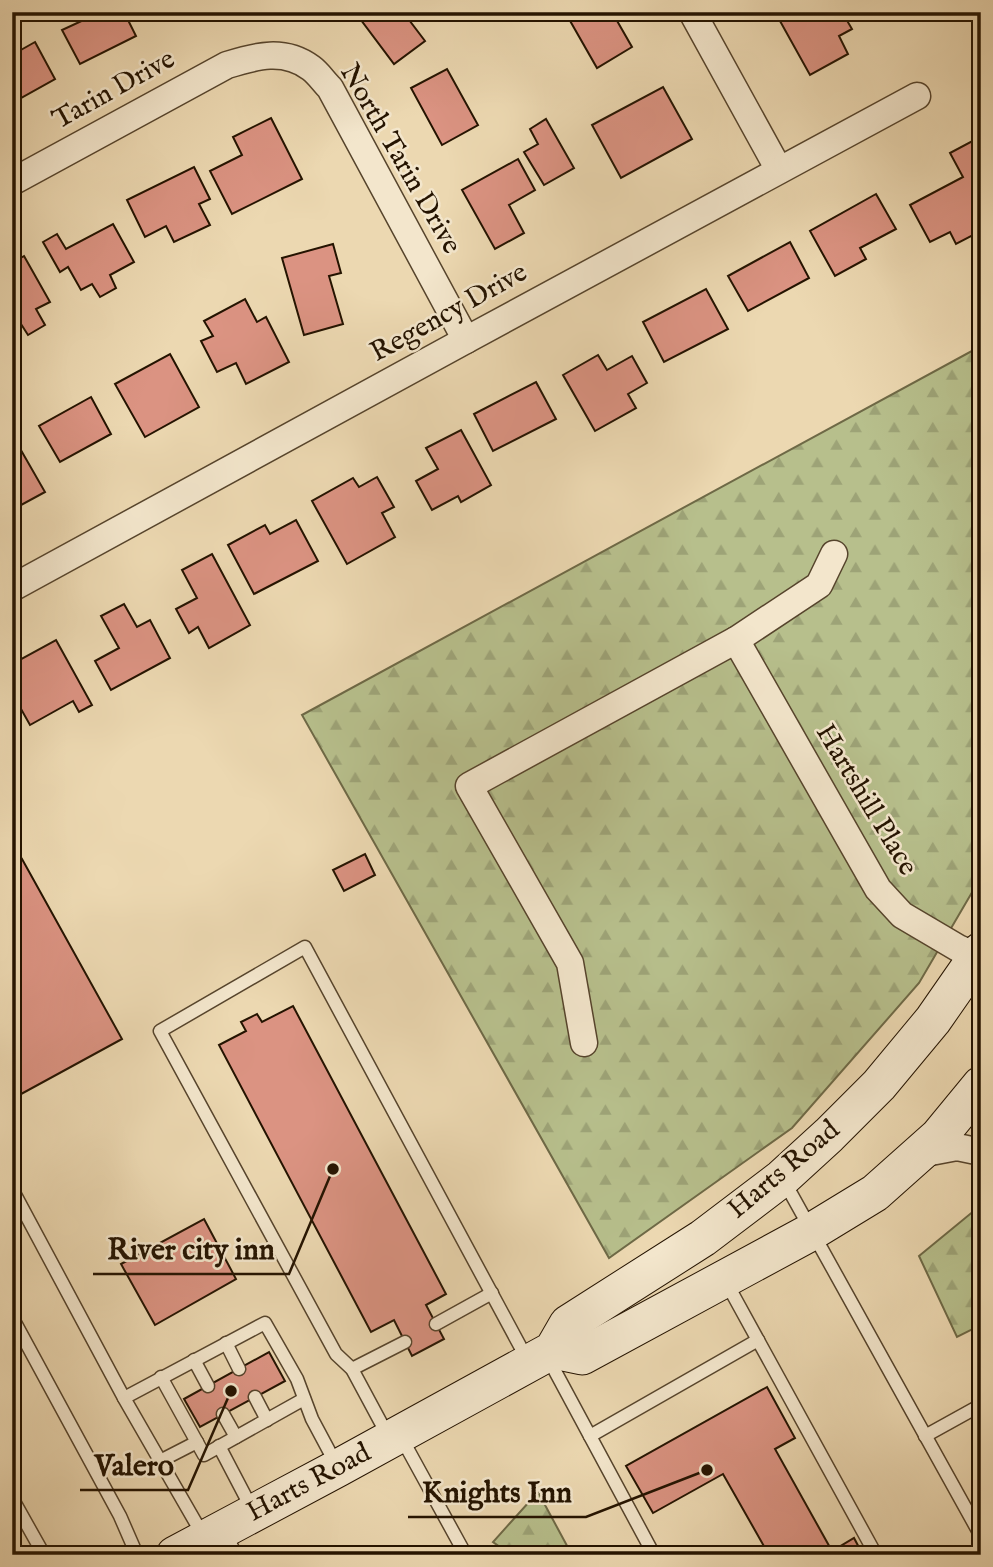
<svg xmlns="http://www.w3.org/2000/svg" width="993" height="1567" viewBox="0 0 993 1567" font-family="'IM FELL English',serif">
  <defs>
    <pattern id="forest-firs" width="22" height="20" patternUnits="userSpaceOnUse" patternTransform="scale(1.75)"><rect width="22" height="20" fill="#b7bf8c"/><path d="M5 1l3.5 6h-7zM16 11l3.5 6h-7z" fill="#9da377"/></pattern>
  </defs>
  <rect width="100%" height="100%" fill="#ecd8b1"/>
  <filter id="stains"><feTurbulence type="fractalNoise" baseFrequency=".00286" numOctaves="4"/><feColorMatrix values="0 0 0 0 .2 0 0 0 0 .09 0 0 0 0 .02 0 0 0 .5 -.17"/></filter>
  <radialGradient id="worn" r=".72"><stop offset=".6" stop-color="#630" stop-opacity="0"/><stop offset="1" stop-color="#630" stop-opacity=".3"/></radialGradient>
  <!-- forest -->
  <g fill="url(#forest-firs)" stroke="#6e6946" stroke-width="2">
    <path d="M981 346V877L919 983 792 1128 609 1258 302 715Z"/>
    <path d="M981 1205V1325L957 1337 919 1256Z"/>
    <path d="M538 1492 572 1555H511L493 1542Z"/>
  </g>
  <!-- building -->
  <g fill="#db9382" stroke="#241300" stroke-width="2">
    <path d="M83 12H124L136 36 80 64 62 30 86 19Z"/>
    <path d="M355 12H403L425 41 394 64Z"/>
    <path d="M565 12H612L632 47 597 68Z"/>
    <path d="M775 12H804L808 19 821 12H842L852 29 839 36 848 54 810 75Z"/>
    <path d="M35 42 55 79 12 103V55Z"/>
    <path d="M447 69 478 125 442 145 411 88Z"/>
    <path d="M663 87 692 139 621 178 592 125Z"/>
    <path d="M271 118 302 179 232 214 210 171 242 155 233 137Z"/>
    <path d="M546 119 574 168 544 185 524 152 538 144 530 129Z"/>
    <path d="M978 138 981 143V231L956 244 950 232 930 242 910 205 963 177 950 153Z"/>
    <path d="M518 159 535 190 509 205 524 233 495 249 462 190Z"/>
    <path d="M194 167 210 199 199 204 210 225 174 242 166 226 145 237 127 200Z"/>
    <path d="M876 194 896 229 860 248 866 259 835 276 810 231Z"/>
    <path d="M113 224 134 262 110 275 116 288 100 297 92 284 81 290 68 267 60 272 43 242 57 234 66 249Z"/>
    <path d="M790 242 809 278 748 311 728 276Z"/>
    <path d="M333 244 341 273 329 276 343 324 304 335 282 258Z"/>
    <path d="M24 256 50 302 36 309 45 325 28 335 12 310V263Z"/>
    <path d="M706 289 728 329 664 362 643 322Z"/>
    <path d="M245 299 257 322 266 317 289 362 246 384 236 363 217 372 201 341 213 336 204 321Z"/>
    <path d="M170 354 199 407 145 437 115 384Z"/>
    <path d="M598 355 607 370 632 356 647 383 628 394 636 408 595 431 563 375Z"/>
    <path d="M536 382 556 419 493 451 474 414Z"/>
    <path d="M91 397 111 434 60 462 39 426Z"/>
    <path d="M461 430 491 485 461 502 458 496 432 510 416 481 438 469 426 448Z"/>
    <path d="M14 438 45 492 12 510V439Z"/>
    <path d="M377 477 394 507 382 513 395 537 347 564 312 501 353 478 359 487Z"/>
    <path d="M296 520 318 561 254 594 228 545 265 525 270 534Z"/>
    <path d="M212 554 250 625 209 648 198 627 189 633 176 609 197 598 182 570Z"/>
    <path d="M124 604 137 627 150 620 170 658 111 690 95 661 119 648 101 616Z"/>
    <path d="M56 640 92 705 79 712 73 701 30 725 12 693V664Z"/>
    <path d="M365 854 375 875 344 891 333 870Z"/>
    <path d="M22 859 122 1039 12 1099V865Z"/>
    <path d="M293 1006 446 1294 426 1305 444 1339 412 1356 394 1320 371 1332 219 1045 246 1031 241 1022 257 1014 262 1022Z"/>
    <path d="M204 1219 236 1279 155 1325 121 1264Z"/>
    <path d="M269 1352 285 1381 200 1427 184 1399Z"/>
    <path d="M767 1387 795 1438 775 1449 832 1551 854 1538 863 1555H769L723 1474 653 1513 626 1466Z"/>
  </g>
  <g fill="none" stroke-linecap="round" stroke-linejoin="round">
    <defs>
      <g id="lane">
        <path d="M784 1181 981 1536"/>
        <path d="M12 1189 124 1398"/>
        <path d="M726 1282 876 1555"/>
        <path d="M12 1317 120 1516 137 1555"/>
        <path d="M436 1324 492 1293"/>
        <path d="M226 1343 239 1369"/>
        <path d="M548 1358 654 1555"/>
        <path d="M194 1360 208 1386"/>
        <path d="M352 1369 405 1342"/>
        <path d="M161 1377 204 1455 304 1399"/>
        <path d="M255 1397 267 1420"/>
        <path d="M223 1414 236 1437"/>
        <path d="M388 1436 352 1369 336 1354 160 1031 305 947 527 1359"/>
        <path d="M590 1436 758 1340"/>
        <path d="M925 1436 981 1405"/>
        <path d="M401 1437 463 1550 469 1555"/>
        <path d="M219 1446 253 1511"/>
        <path d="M160 1461 197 1442"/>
        <path d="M12 1498 44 1555"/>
        <path d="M225 1533 236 1555"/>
        <path d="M204 1537 124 1398 265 1323 297 1379 312 1419 336 1464"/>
      </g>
      <g id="street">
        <path d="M692 12 779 170"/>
        <path d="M12 182 227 65C256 56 284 48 311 68 318 73 324 82 330 88L466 340"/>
        <path d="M12 588 466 340 917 96"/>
        <path d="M736 640 878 889 902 915 958 948 981 958"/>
        <path d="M584 1043 570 963 469 786 736 640 819 585 834 554"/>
        <path d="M920 1154 957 1147 981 1152"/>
      </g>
      <g id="secondary">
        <path d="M553 1350 582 1356 811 1232 875 1193 939 1136 981 1085"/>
        <path d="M175 1555 338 1468 553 1350 568 1324 703 1238 782 1178 829 1135 879 1085 933 1020 981 951"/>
      </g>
    </defs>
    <!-- lane casing -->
    <use href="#lane" stroke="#56442c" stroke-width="15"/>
    <!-- street casing -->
    <use href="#street" stroke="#56442c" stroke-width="29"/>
    <!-- secondary casing -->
    <use href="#secondary" stroke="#241300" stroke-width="39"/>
    <!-- lane -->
    <use href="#lane" stroke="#f3e6cc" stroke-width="12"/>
    <!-- street -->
    <use href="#street" stroke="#f3e6cc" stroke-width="26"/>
    <!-- secondary -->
    <use href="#secondary" stroke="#f3e6cc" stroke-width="37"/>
  </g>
  <g text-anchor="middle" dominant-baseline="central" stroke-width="5" stroke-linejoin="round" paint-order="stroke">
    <!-- street labels -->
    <g font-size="28" fill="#241300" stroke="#f3e6cc">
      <text transform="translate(114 90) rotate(-29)">Tarin Drive</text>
      <text transform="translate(400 159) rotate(60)">North Tarin Drive</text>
      <text transform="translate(449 313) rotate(-29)">Regency Drive</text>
      <text transform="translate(866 800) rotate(59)">Hartshill Place</text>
      <text transform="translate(784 1170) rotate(-40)">Harts Road</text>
      <text transform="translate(309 1483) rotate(-28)">Harts Road</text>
    </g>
  </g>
  <!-- callouts -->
  <path fill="none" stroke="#241300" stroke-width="2.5" d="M333 1169L289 1274H93M231 1391L188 1490H80M707 1470L586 1517H408"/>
  <g fill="#241300" stroke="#f3e6cc" stroke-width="2.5">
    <circle cx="333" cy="1169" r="7"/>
    <circle cx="231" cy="1391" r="7"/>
    <circle cx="707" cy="1470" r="7"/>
  </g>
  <g font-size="30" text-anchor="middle" font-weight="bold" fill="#241300" stroke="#f3e6cc" stroke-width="5" stroke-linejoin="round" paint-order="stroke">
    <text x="191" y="1259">River city inn</text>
    <text x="134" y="1475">Valero</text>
    <text x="497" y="1502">Knights Inn</text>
  </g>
  <!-- margin -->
  <rect width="993" height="1567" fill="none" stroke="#ecd8b1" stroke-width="42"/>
  <rect x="14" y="14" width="965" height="1539" fill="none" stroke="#241300" stroke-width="3.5"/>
  <rect x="21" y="21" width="951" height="1525" fill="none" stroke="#241300" stroke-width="2"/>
  <rect width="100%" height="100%" filter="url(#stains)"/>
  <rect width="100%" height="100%" fill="url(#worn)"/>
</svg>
